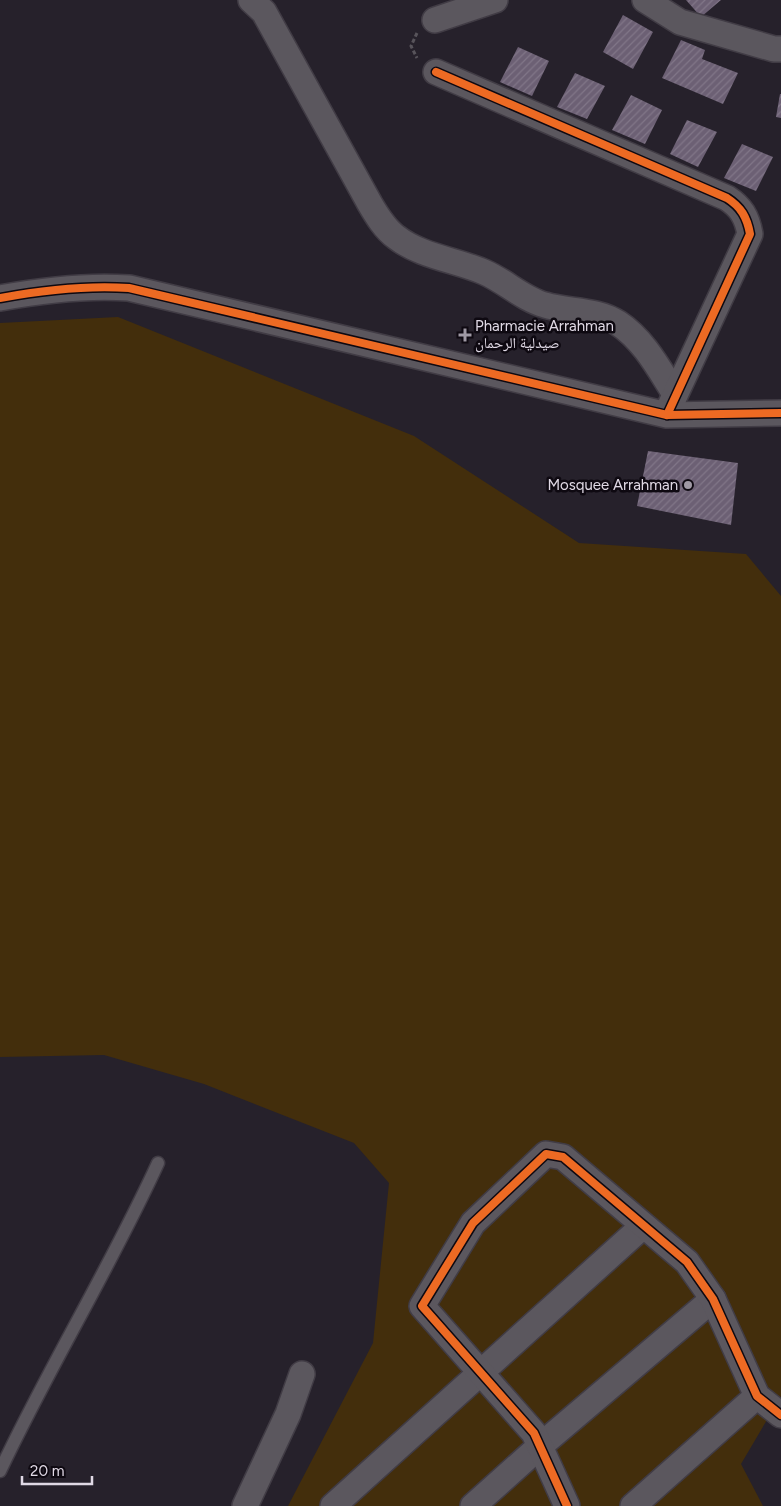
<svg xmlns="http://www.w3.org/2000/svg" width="781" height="1506" viewBox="0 0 781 1506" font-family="Figtree,'Noto Naskh Arabic',sans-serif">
  <defs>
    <pattern id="building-hatch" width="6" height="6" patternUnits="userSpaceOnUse" patternTransform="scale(1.25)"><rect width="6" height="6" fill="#6c6074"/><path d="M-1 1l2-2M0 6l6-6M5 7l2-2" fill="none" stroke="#817688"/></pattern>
  </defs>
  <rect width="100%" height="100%" fill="#26212b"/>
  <!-- grass -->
  <path fill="#432e0c" d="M118 317 414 436 579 543 746 554 781 596V1396L741 1464 763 1506H288L373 1343 389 1183 354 1143 204 1084 104 1055 0 1057V323Z"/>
  <!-- building -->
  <g fill="url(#building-hatch)">
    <path d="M686 0H721L701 17Z"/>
    <path d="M623 15 653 32 633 69 603 52Z"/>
    <path d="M681 40 705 50 702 59 738 73 723 104 662 78Z"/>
    <path d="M518 47 549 61 532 96 500 82Z"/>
    <path d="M575 73 605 86 587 119 557 107Z"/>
    <path d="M780 94H781V118L776 117Z"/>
    <path d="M631 95 662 110 645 144 612 130Z"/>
    <path d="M687 120 717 132 698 167 670 154Z"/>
    <path d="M742 144 773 157 756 191 724 178Z"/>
    <path d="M648 451 738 463 731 525 637 506Z"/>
  </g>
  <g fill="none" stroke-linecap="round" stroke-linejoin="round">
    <defs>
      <path id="lane" d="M0 1471C49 1367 110 1268 158 1163"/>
      <g id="street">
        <path d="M251 0 264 12 370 204C377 216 385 229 396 237 420 256 456 260 484 272 505 281 523 299 545 305 568 312 597 309 618 323 644 340 659 369 675 394"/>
        <path d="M645 0 680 22 774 49H781"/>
        <path d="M435 20 495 0"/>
        <path d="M436 72 727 198C741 207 747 217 750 234L670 406"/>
        <path d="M0 298C43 290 85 285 129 288L667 415 781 413"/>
        <path d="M245 1506 288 1414 302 1374"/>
        <path d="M333 1506 643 1226"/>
        <path d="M473 1506 540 1446 713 1299"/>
        <path d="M567 1506 534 1433 422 1306 473 1223 546 1154 563 1157 687 1262 713 1299 757 1396 781 1415"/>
        <path d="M633 1506 757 1396"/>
      </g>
    </defs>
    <!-- lane casing -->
    <use href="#lane" stroke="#413c45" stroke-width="15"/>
    <!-- street casing -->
    <use href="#street" stroke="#413c45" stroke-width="28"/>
    <!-- path -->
    <path stroke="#58545b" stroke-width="3" stroke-dasharray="4 2.5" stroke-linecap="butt" d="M417 33 411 46 417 58"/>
    <!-- lane -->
    <use href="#lane" stroke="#5b575e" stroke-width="12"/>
    <!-- street -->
    <use href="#street" stroke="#5b575e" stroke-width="25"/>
    <defs>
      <g id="cycleway">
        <path d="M436 72 727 198C741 207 747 217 750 234L667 415"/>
        <path d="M0 298C43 290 85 285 129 288L667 415 781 413"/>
        <path d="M567 1506 534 1433 422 1306 473 1223 546 1154 563 1157 687 1262 713 1299 757 1396 781 1415"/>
      </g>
    </defs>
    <!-- cycleway casing -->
    <use href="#cycleway" stroke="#0e0911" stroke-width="11"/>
    <!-- cycleway -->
    <use href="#cycleway" stroke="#ed6a23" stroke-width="8"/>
  </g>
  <!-- markers -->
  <g fill="#9f99a4" stroke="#0e0911" stroke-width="2">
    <path d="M462.5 327.5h5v5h5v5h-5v5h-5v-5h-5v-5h5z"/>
    <circle cx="688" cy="485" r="5"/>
  </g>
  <g text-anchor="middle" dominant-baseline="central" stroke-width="5" stroke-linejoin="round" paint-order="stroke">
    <!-- poi labels -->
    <g font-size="15" fill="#e0d9e5" stroke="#0e0911" text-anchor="start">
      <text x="475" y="326">Pharmacie Arrahman<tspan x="475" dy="17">صيدلية الرحمان</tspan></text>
      <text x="678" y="485" text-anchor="end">Mosquee Arrahman</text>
    </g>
  </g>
  <!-- scale -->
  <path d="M22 1476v8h70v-8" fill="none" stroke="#e0d9e5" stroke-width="2.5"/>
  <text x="30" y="1476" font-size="15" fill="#e0d9e5" stroke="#0e0911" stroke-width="4" paint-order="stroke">20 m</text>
</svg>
